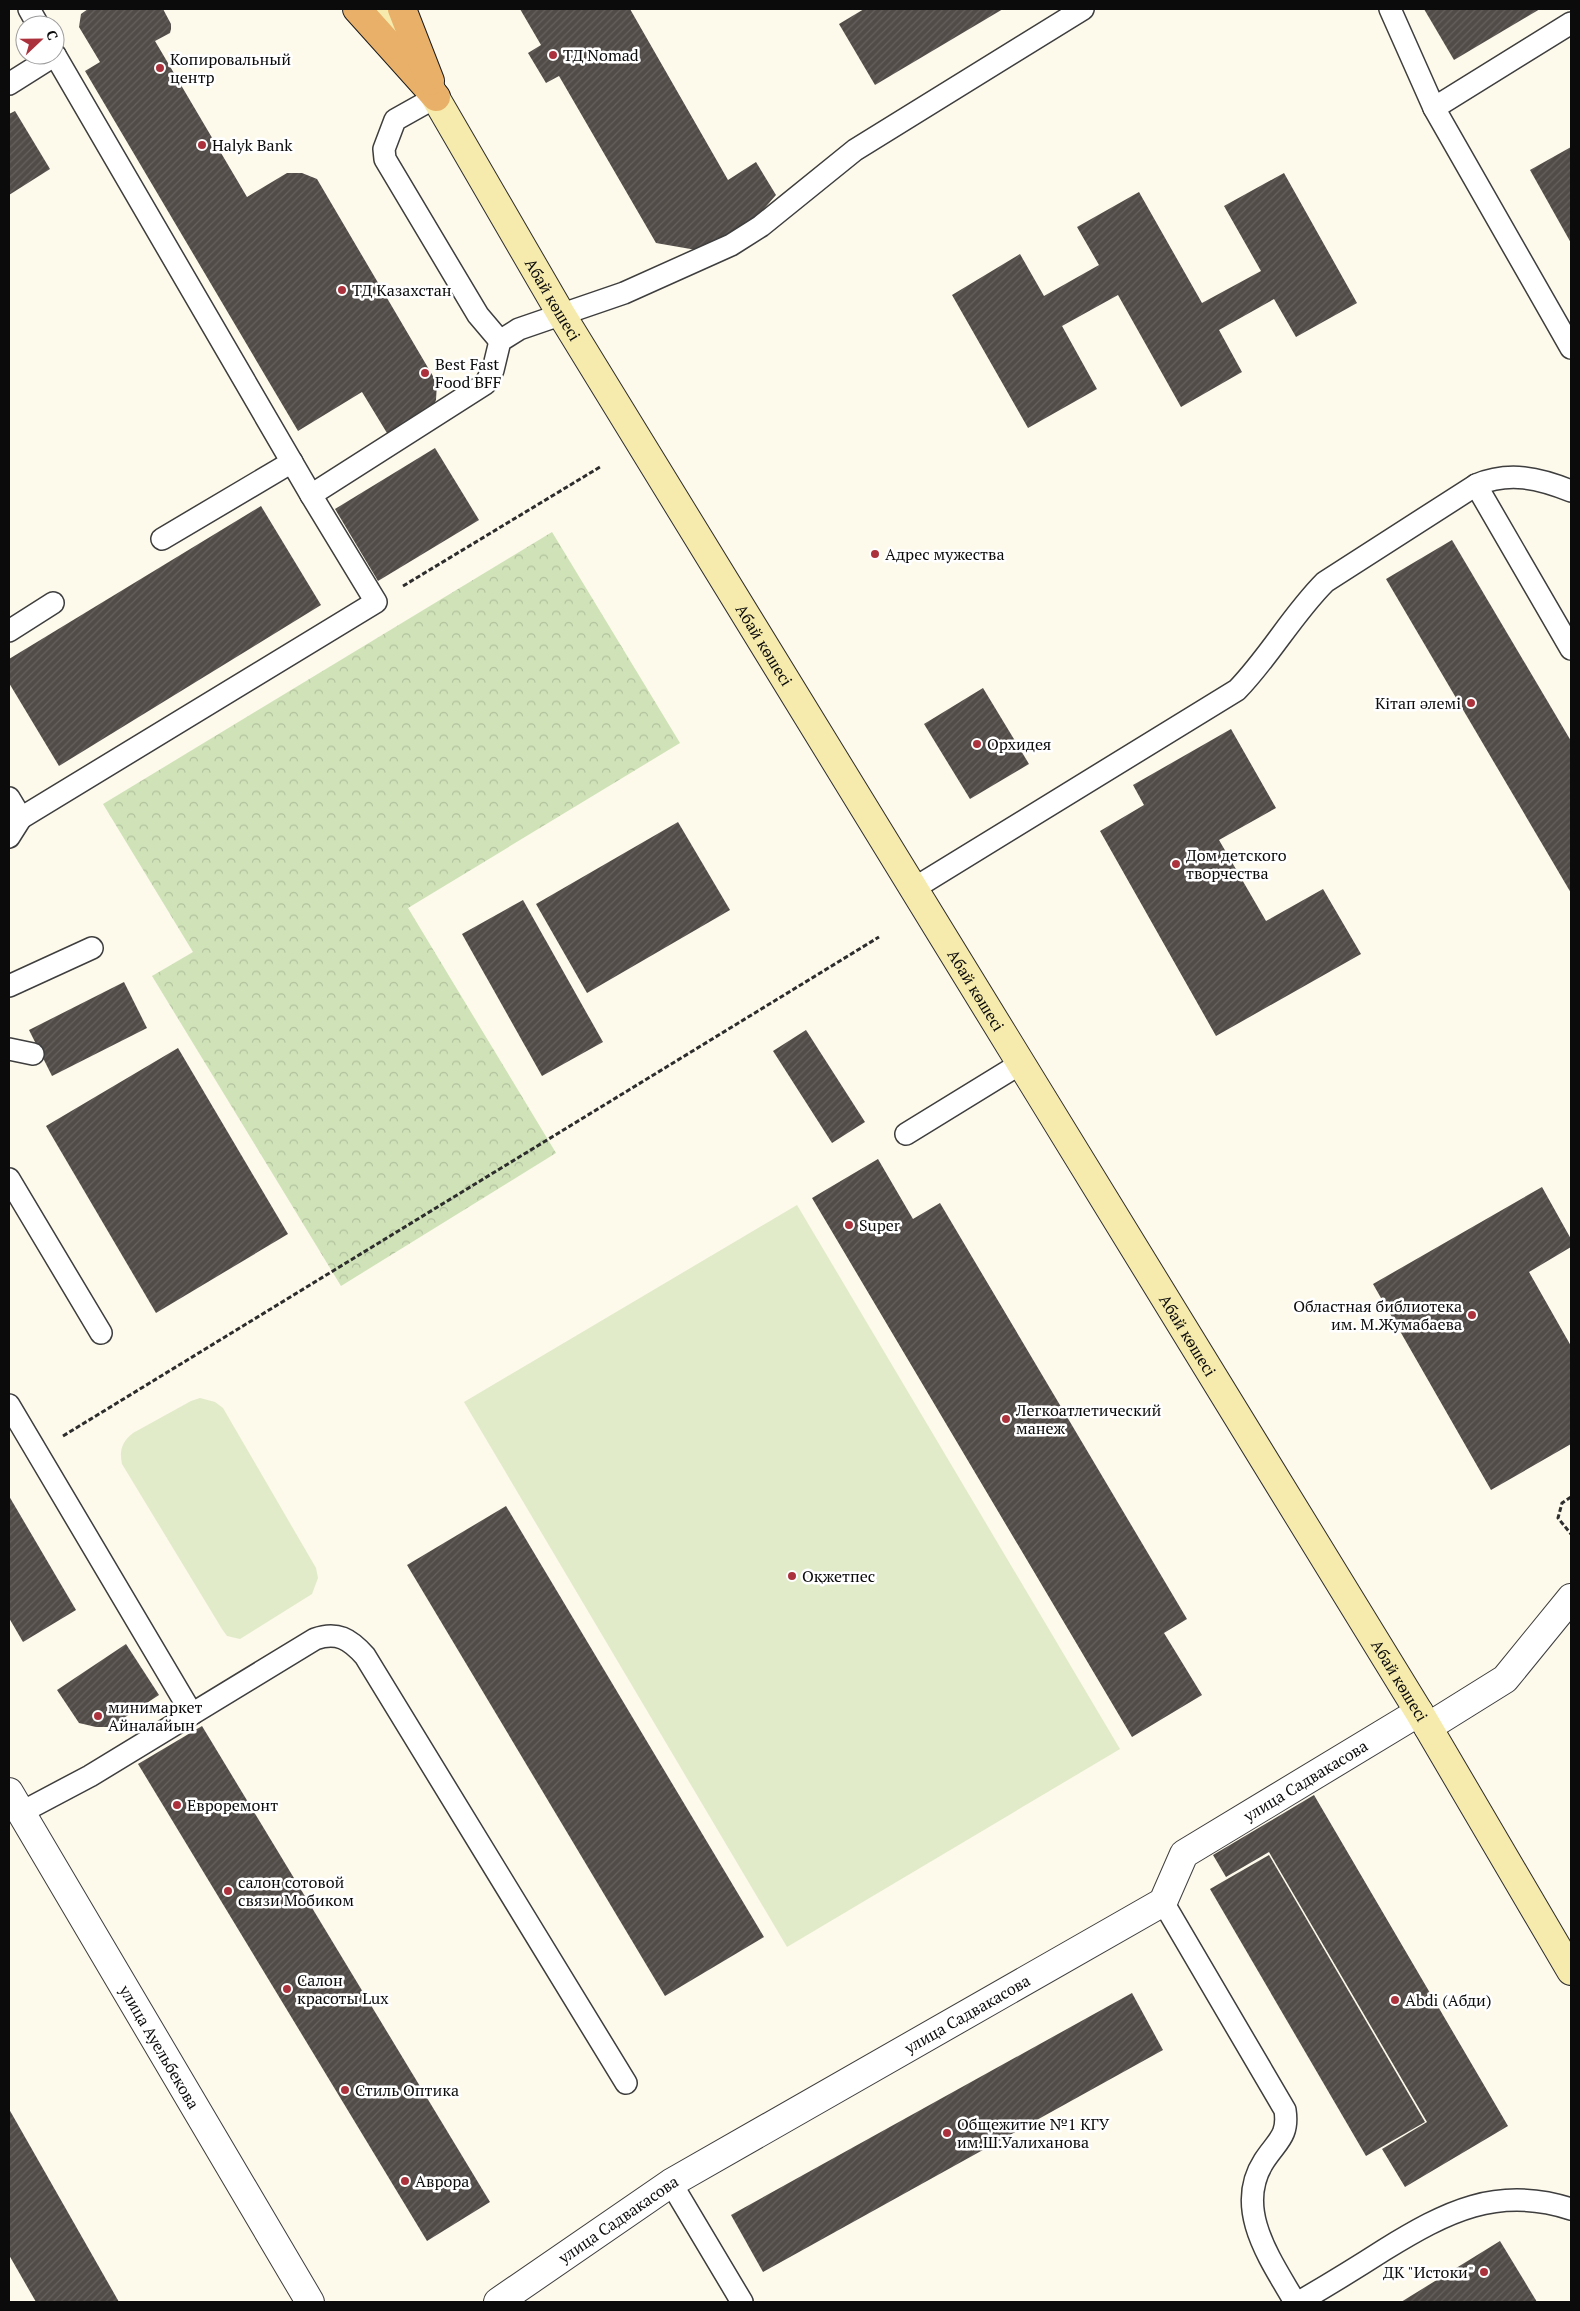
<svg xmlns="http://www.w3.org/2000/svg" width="1580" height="2311" viewBox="0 0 1580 2311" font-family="'PT Serif',serif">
  <defs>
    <pattern id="park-crowns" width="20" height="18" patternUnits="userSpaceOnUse" patternTransform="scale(1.25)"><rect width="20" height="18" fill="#d0e3b8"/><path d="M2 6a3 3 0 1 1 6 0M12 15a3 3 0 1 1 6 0" fill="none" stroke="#b1c19d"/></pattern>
    <pattern id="building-hatch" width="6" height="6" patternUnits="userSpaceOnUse" patternTransform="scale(1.25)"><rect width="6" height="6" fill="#524c48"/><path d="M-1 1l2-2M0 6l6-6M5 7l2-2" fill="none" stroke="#66615e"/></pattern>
  </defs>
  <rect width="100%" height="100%" fill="#fdf9eb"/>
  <!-- park -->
  <path fill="url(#park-crowns)" d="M552 532 680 743 408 908 556 1153 341 1286 152 976 193 952 103 804Z"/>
  <!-- pitch -->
  <g fill="#e1ebc9">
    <path d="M797 1205 1120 1749 787 1947 464 1402Z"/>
    <path d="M200 1398 215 1402 223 1408 316 1568 318 1578 312 1594 240 1639 227 1636 222 1629 122 1464C119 1450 122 1442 133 1433L191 1401Z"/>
  </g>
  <!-- building -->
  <g fill="url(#building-hatch)">
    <path d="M88 9H163L171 24V29L170 33 155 41 247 197 287 173H302L317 179 437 383 436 400 429 414 390 438 362 392 298 431 85 71 100 62 79 27 81 14Z"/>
    <path d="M520 9H630L728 180 756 162 776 195 748 227 702 251 656 243 559 76 546 83 528 53 541 45Z"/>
    <path d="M864 9H1003L875 85 839 24Z"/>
    <path d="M1424 9H1540L1454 60Z"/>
    <path d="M15 111 50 169 9 195V114Z"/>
    <path d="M1571 147V243L1530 170Z"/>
    <path d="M1284 173 1357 303 1296 337 1274 299 1219 330 1242 372 1181 407 1118 295 1062 326 1097 389 1028 428 952 295 1020 254 1044 296 1099 265 1077 227 1139 192 1202 303 1261 271 1224 206Z"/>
    <path d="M435 448 479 520 378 581 335 509Z"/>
    <path d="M261 506 321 605 59 766 9 683V659Z"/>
    <path d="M1452 540 1571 741V893L1386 579Z"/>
    <path d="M983 688 1029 764 970 799 924 724Z"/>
    <path d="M1231 729 1276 808 1219 840 1266 921 1323 889 1361 954 1216 1036 1100 831 1144 805 1133 785Z"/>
    <path d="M678 822 730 910 587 993 536 904Z"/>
    <path d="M523 900 603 1042 542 1076 462 934Z"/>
    <path d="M124 982 147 1028 52 1076 29 1030Z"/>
    <path d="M806 1030 865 1122 832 1143 773 1051Z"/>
    <path d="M178 1048 288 1234 156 1313 46 1126Z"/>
    <path d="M878 1159 913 1219 940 1203 1187 1619 1164 1633 1202 1695 1132 1737 812 1198Z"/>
    <path d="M1542 1187 1571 1239V1247L1529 1272 1571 1346V1444L1491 1490 1373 1284Z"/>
    <path d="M9 1496 76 1610 23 1642 9 1618Z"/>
    <path d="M506 1506 764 1937 665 1996 407 1565Z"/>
    <path d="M126 1644 159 1695 110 1727H96L79 1723 57 1690Z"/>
    <path d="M202 1726 490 2202 427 2241 138 1764Z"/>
    <path d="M1314 1795 1508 2126 1405 2187 1382 2149 1427 2122 1269 1852 1226 1877 1213 1855Z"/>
    <path d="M1269 1855 1425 2122 1366 2156 1210 1889Z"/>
    <path d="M1132 1993 1163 2050 763 2272 731 2215Z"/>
    <path d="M9 2109 119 2302H36L9 2255Z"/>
    <path d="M1500 2241 1537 2302H1401Z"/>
  </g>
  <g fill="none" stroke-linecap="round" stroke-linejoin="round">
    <defs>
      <g id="service">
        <path d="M29 9 38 25"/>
        <path d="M1390 9 1434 108 1571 23"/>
        <path d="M9 84 55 55"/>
        <path d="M436 97 395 120 384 149 385 159 478 315 500 341"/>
        <path d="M1434 108 1571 348"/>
        <path d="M1476 485 1571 649"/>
        <path d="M311 495 485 384 493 370 500 341 519 329 624 293 731 245 761 226 855 150 1083 9"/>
        <path d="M162 539 292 462"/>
        <path d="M9 631 53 603"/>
        <path d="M9 798 21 818 9 837"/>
        <path d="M21 818 376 602 311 495 55 55"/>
        <path d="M913 889 1237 690C1270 656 1292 615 1325 582L1476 485C1509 471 1539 478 1571 491"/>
        <path d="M9 986 92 948"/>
        <path d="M9 1049 33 1054"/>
        <path d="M906 1134 1020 1064"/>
        <path d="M9 1179 101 1333"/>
        <path d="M9 1405 192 1714"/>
        <path d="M22 1812 90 1776 315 1639C337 1631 350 1639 365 1656L626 2083"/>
        <path d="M1163 1902 1285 2110C1289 2136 1277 2141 1264 2161 1233 2209 1271 2260 1295 2302"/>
        <path d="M671 2183 742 2302"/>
        <path d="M1299 2302C1328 2285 1356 2268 1384 2250 1446 2212 1497 2185 1571 2209"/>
      </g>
      <g id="pedestrian">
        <path id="s1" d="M498 2302 671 2183 1163 1902 1184 1854 1419 1712"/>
      </g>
      <path id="minor" d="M1428 1727 1505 1679 1571 1598"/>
      <g id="tertiary">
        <path id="s2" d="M9 1792 310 2302"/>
      </g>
      <g id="secondary">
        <path id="s3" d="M384 9 561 314 1419 1712 1571 1971"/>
      </g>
      <g id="trunk">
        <path d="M357 9 436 97"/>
        <path d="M402 9 430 81"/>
      </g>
    </defs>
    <!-- service casing -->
    <use href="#service" stroke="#3e3e3e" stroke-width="24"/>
    <!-- pedestrian casing -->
    <use href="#pedestrian" stroke="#3e3e3e" stroke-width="30"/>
    <!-- minor casing -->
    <use href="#minor" stroke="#3e3e3e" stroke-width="30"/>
    <!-- tertiary casing -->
    <use href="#tertiary" stroke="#3e3e3e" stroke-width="30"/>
    <!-- secondary casing -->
    <use href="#secondary" stroke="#2d2d2d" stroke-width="30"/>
    <!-- trunk casing -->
    <use href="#trunk" stroke="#1c1c1c" stroke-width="30"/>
    <!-- path -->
    <g stroke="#2d2d2d" stroke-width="3" stroke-dasharray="5 2.5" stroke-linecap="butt">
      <path d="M403 586 600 467"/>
      <path d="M63 1436 879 937"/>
      <path d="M1571 1497 1562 1503 1558 1518 1571 1534"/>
    </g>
    <!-- service -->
    <use href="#service" stroke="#fff" stroke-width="21"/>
    <!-- pedestrian -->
    <use href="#pedestrian" stroke="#fff" stroke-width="28"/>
    <!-- minor -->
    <use href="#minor" stroke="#fff" stroke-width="28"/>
    <!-- tertiary -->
    <use href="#tertiary" stroke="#fff" stroke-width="28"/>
    <!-- secondary -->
    <use href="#secondary" stroke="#f6ebac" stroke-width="28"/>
    <!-- trunk -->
    <use href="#trunk" stroke="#e8b068" stroke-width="28"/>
  </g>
  <!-- markers -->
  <g fill="#ab323c" stroke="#fff" stroke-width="2">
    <circle cx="553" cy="55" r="5"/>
    <circle cx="160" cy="68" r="5"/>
    <circle cx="202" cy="145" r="5"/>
    <circle cx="342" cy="290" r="5"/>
    <circle cx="425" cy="373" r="5"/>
    <circle cx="875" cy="554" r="5"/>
    <circle cx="1471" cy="703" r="5"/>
    <circle cx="977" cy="744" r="5"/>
    <circle cx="1176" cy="864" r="5"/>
    <circle cx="849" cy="1225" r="5"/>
    <circle cx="1472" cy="1315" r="5"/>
    <circle cx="1006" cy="1419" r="5"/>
    <circle cx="792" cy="1576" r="5"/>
    <circle cx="98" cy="1716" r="5"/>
    <circle cx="177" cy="1805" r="5"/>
    <circle cx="228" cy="1891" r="5"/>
    <circle cx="287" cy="1989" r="5"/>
    <circle cx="1395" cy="2000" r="5"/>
    <circle cx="345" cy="2090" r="5"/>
    <circle cx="947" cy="2133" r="5"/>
    <circle cx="405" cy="2181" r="5"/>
    <circle cx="1484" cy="2272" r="5"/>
  </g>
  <g text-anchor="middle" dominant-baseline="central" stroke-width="5" stroke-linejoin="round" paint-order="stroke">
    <!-- poi labels -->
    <g font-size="16" fill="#0b0b0b" stroke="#fff" text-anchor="start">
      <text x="563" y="55">ТД Nomad</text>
      <text x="170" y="59">Копировальный<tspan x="170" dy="18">центр</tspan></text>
      <text x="212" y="145">Halyk Bank</text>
      <text x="352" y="290">ТД Казахстан</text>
      <text x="435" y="364">Best Fast<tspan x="435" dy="18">Food BFF</tspan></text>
      <text x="885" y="554">Адрес мужества</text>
      <text x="1461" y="703" text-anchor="end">Кітап әлемі</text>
      <text x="987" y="744">Орхидея</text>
      <text x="1186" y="855">Дом детского<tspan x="1186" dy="18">творчества</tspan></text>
      <text x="859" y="1225">Super</text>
      <text x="1462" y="1306" text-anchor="end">Областная библиотека<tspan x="1462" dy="18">им. М.Жумабаева</tspan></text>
      <text x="1016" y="1410">Легкоатлетический<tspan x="1016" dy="18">манеж</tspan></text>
      <text x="802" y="1576">Оқжетпес</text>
      <text x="108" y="1707">минимаркет<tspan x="108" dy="18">Айналайын</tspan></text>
      <text x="187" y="1805">Евроремонт</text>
      <text x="238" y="1882">салон сотовой<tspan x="238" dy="18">связи Мобиком</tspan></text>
      <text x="297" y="1980">Салон<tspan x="297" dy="18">красоты Lux</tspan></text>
      <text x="1405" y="2000">Abdi (Абди)</text>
      <text x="355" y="2090">Стиль Оптика</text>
      <text x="957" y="2124">Общежитие №1 КГУ<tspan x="957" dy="18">им.Ш.Уалиханова</tspan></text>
      <text x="415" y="2181">Аврора</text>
      <text x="1474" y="2272" text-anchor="end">ДК "Истоки"</text>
    </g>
    <!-- street labels -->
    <g font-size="16" fill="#0b0b0b" stroke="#fff">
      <text stroke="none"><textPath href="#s3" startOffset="336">Абай көшесі</textPath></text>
      <text stroke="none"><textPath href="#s3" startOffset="741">Абай көшесі</textPath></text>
      <text stroke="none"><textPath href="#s3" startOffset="1146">Абай көшесі</textPath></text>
      <text stroke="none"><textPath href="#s3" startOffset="1551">Абай көшесі</textPath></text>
      <text stroke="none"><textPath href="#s3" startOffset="1956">Абай көшесі</textPath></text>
      <text stroke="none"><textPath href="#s1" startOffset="971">улица Садвакасова</textPath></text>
      <text stroke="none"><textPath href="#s1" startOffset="551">улица Садвакасова</textPath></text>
      <text stroke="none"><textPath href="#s2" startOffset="296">улица Ауельбекова</textPath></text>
      <text stroke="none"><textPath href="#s1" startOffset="146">улица Садвакасова</textPath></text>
    </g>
  </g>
  <!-- border -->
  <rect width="1580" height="2311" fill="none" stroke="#0b0b0b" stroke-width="20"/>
  <!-- north arrow -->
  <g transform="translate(40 40) rotate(68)"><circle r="24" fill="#ffffff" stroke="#9d9d9d"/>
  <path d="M0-4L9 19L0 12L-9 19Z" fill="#ab323c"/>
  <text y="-8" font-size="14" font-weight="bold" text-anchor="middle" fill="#0b0b0b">С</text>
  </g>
</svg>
